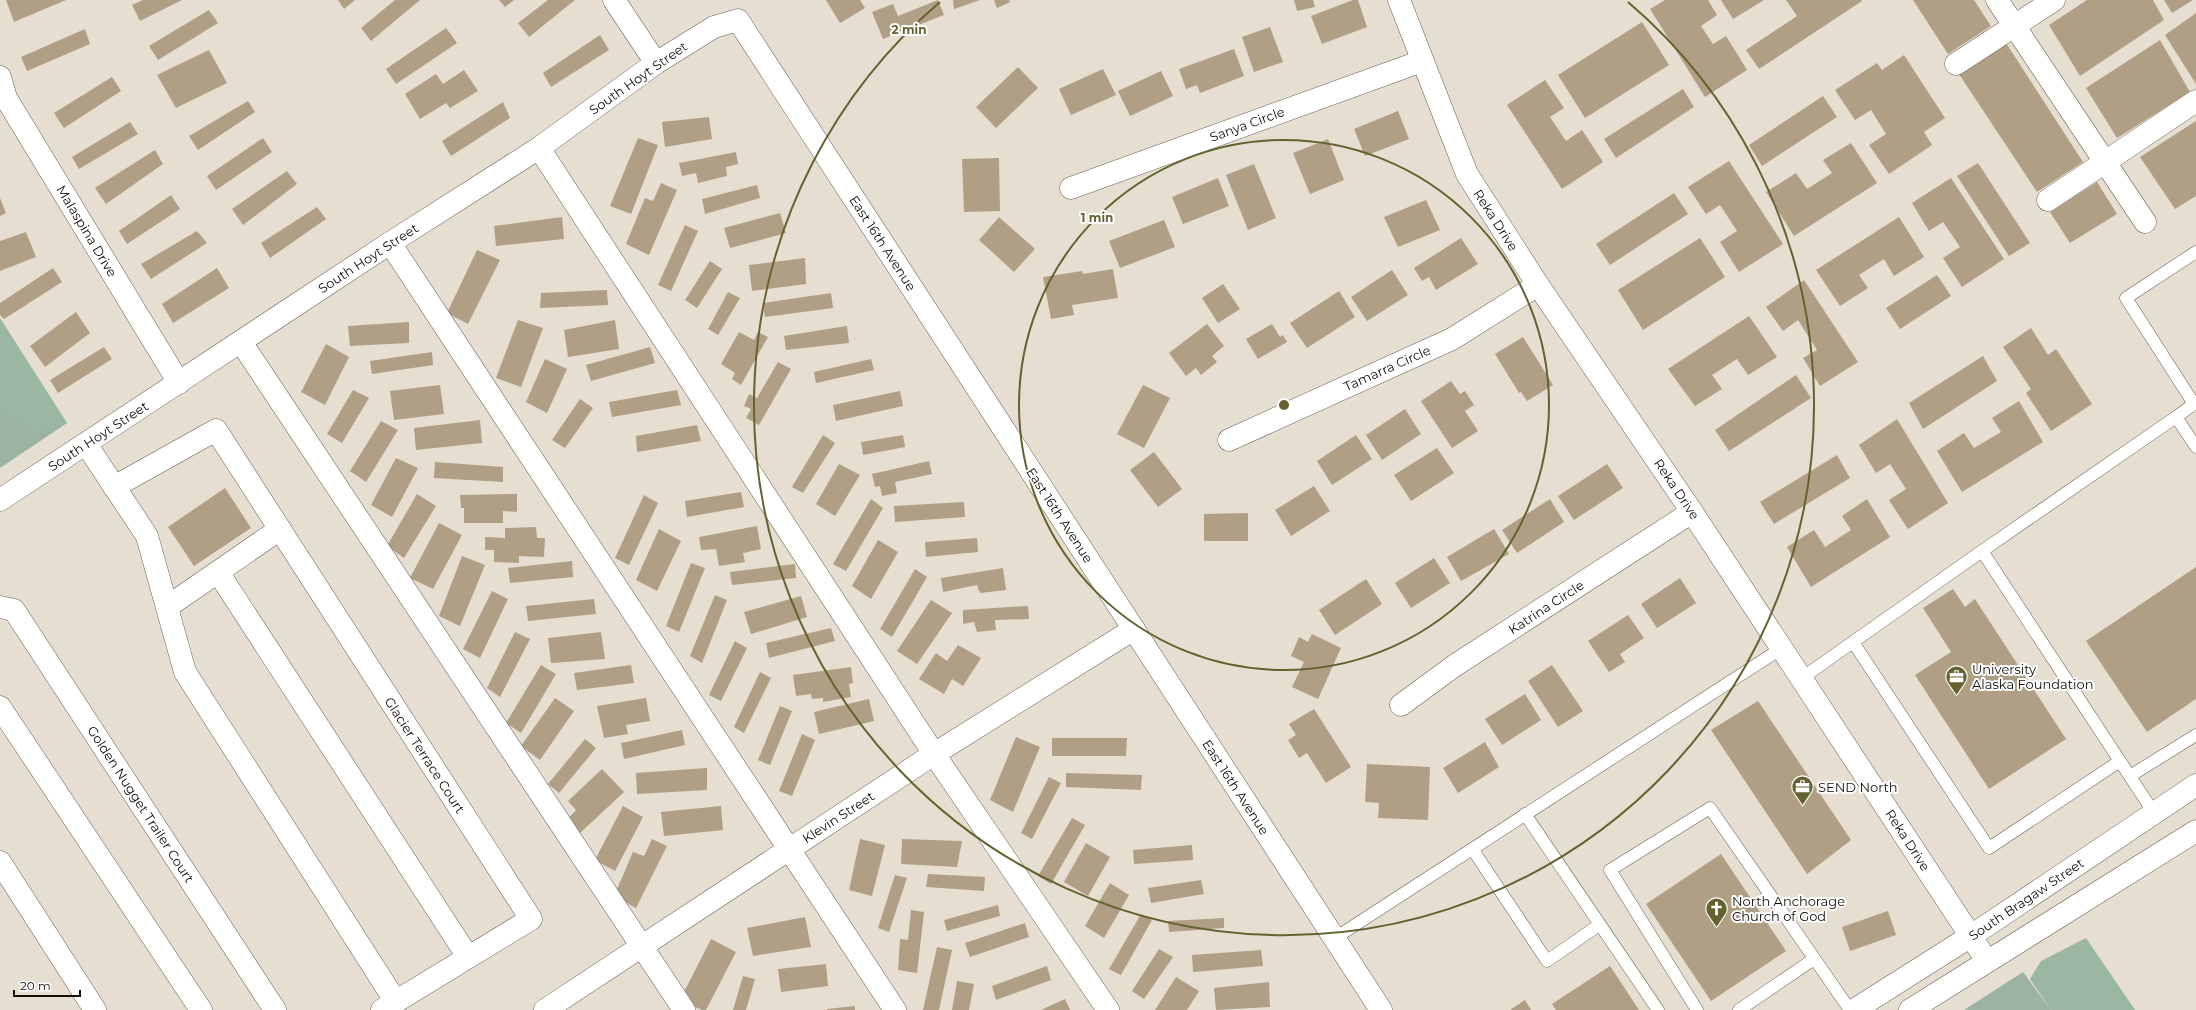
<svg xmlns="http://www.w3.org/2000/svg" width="2196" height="1010" viewBox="0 0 2196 1010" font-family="Montserrat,sans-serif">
  <rect width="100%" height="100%" fill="#e6ded1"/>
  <!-- green -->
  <g fill="#9cb3a2">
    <path d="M0 325 67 423 0 468Z"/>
    <path d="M2023 972 2051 1010H1964Z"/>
  </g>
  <!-- forest -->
  <g fill="#9bb7a2">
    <path d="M0 318 67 423 35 433 0 408Z"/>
    <path d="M2086 938 2135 1010H2051L2030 979 2041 961Z"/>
  </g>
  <!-- building -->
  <g fill="#b09f84">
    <path d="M6 0H66L14 22Z"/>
    <path d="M143 0H182L140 21 132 5Z"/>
    <path d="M338 0H355L344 9Z"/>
    <path d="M395 0H420L371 41 361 28Z"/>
    <path d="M499 0H514L505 7Z"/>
    <path d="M548 0H575L529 37 518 23Z"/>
    <path d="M826 0H860L865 8 840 23Z"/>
    <path d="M938 0 944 15 883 39 872 12 893 4 898 16Z"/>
    <path d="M953 0H980L954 9Z"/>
    <path d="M994 0H1009L1010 2 997 8Z"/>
    <path d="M1294 0H1313L1315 7 1297 11Z"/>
    <path d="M1353 0H1358L1367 27 1322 44 1311 16Z"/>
    <path d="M1665 0H1708L1717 15 1701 26 1713 44 1726 36 1747 70 1705 97 1650 9Z"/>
    <path d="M1721 0H1764L1733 19Z"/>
    <path d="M1786 0H1861L1862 1 1759 69 1746 50 1797 16Z"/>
    <path d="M1913 0H1974L1991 26 1948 54Z"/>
    <path d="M2087 0H2153L2164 20 2080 76 2049 25Z"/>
    <path d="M2164 0H2193L2172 13Z"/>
    <path d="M209 10 218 23 158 60 149 46Z"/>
    <path d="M2196 13V84L2165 35Z"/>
    <path d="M1642 22 1669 65 1585 118 1558 75Z"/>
    <path d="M1270 27 1283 62 1254 72 1242 37Z"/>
    <path d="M446 28 457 43 396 84 386 69Z"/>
    <path d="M85 29 90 44 27 71 21 57Z"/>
    <path d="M600 35 609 50 551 87 543 73Z"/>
    <path d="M2160 40 2190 92 2117 138 2086 88Z"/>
    <path d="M2006 43 2083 162 2037 192 1959 74Z"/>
    <path d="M1234 49 1244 76 1200 93 1197 85 1186 89 1179 69Z"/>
    <path d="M209 50 227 83 176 108 157 75Z"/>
    <path d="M1904 55 1945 118 1924 132 1932 145 1889 174 1869 145 1886 134 1871 110 1855 120 1835 90 1877 63 1882 70Z"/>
    <path d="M1018 67 1038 88 996 128 976 107Z"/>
    <path d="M1103 69 1116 95 1071 115 1059 89Z"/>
    <path d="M464 70 478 91 450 108 446 103 420 119 405 94 436 74 443 84Z"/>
    <path d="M1161 71 1173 96 1130 116 1118 91Z"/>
    <path d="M112 77 121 91 64 128 54 113Z"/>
    <path d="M1545 80 1564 108 1550 117 1566 141 1582 130 1603 162 1562 189 1507 105Z"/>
    <path d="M1683 89 1694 107 1616 158 1604 139Z"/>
    <path d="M1823 96 1837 117 1762 166 1749 145Z"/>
    <path d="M248 101 255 112 198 150 189 136Z"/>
    <path d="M503 102 510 118 451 156 442 141Z"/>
    <path d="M1398 111 1409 139 1365 156 1354 129Z"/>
    <path d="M709 117 712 139 665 147 662 122Z"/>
    <path d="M2196 121V196L2175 209 2140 157Z"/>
    <path d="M130 122 138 134 79 169 72 157Z"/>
    <path d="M263 138 272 152 216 190 207 176Z"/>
    <path d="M638 138 658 145 631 214 610 206Z"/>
    <path d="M1328 139 1344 180 1310 194 1293 153Z"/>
    <path d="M1851 143 1877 183 1794 236 1766 192 1796 173 1807 189 1832 173 1823 160Z"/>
    <path d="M155 150 163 164 106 204 95 188Z"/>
    <path d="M736 152 738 164 726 167 727 176 698 183 696 173 682 176 679 163Z"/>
    <path d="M999 158 1000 211 964 212 962 159Z"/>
    <path d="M1729 161 1783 244 1739 272 1720 242 1737 231 1720 205 1706 214 1688 187Z"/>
    <path d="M1978 163 2030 243 2009 256 1957 176Z"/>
    <path d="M1254 164 1276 218 1248 230 1226 175Z"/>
    <path d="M287 171 297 184 243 225 232 209Z"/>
    <path d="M1218 178 1229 206 1183 224 1172 197Z"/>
    <path d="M1951 178 2004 259 1962 287 1943 258 1960 247 1943 222 1929 231 1912 203Z"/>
    <path d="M2097 182 2117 214 2070 243 2050 212Z"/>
    <path d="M661 183 677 190 649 255 626 244 645 198 653 201Z"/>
    <path d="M757 185 760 198 705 214 702 199Z"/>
    <path d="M1674 193 1688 214 1610 265 1596 244Z"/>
    <path d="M171 195 180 209 127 244 119 231Z"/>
    <path d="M0 198 6 213 0 216Z"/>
    <path d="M1426 200 1440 230 1398 247 1384 217Z"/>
    <path d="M317 207 326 219 270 258 261 243Z"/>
    <path d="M780 213 786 233 730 248 724 228Z"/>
    <path d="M562 217 564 239 496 246 494 226Z"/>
    <path d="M999 217 1035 249 1014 272 979 240Z"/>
    <path d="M1899 217 1924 257 1894 276 1884 259 1859 275 1868 288 1840 306 1816 270Z"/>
    <path d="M1164 220 1175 247 1120 268 1109 241Z"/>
    <path d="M685 225 698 231 671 291 658 285Z"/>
    <path d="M197 231 207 243 151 279 141 264Z"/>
    <path d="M26 232 36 257 0 271V241Z"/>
    <path d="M1461 238 1478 264 1436 290 1429 277 1422 281 1414 268Z"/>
    <path d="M1700 238 1725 277 1643 330 1618 290Z"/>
    <path d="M477 250 500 260 468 324 447 313Z"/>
    <path d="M805 258 806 284 752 291 749 265Z"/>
    <path d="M710 261 722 269 697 308 685 300Z"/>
    <path d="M53 268 62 282 4 319 0 315V303Z"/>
    <path d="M217 268 229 288 173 323 162 304Z"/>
    <path d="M1113 269 1118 298 1072 305 1074 315 1051 319 1043 277 1082 271 1083 274Z"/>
    <path d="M1392 270 1408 295 1367 321 1351 297Z"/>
    <path d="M1937 275 1951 296 1900 329 1886 308Z"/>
    <path d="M1804 280 1858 362 1820 386 1803 358 1817 350 1798 320 1783 331 1766 307Z"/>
    <path d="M1223 284 1240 309 1218 323 1202 298Z"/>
    <path d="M607 290 608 305 540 308 541 293Z"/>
    <path d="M1339 291 1355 317 1307 348 1290 323Z"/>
    <path d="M728 292 740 298 718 335 708 329Z"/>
    <path d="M831 293 833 308 765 317 763 303Z"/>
    <path d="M76 312 90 333 45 367 30 346Z"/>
    <path d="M1749 316 1777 357 1748 375 1737 359 1712 375 1722 389 1695 406 1668 369Z"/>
    <path d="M518 320 543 328 521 387 496 378Z"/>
    <path d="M615 320 619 349 568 357 564 330Z"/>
    <path d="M409 322V343L350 346 348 326Z"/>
    <path d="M1207 324 1224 346 1212 356 1217 362 1201 375 1196 368 1186 376 1169 353Z"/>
    <path d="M1272 324 1280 337 1283 335 1287 342 1258 359 1246 339Z"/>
    <path d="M847 326 849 343 786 350 784 336Z"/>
    <path d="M2031 328 2048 355 2056 349 2092 404 2051 431 2026 393 2031 389 2003 347Z"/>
    <path d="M739 332 754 340 758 332 768 337 741 385 732 379 735 373 721 364Z"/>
    <path d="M1523 337 1553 385 1527 401 1521 392 1519 393 1495 354Z"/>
    <path d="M326 344 349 357 325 405 301 392Z"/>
    <path d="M104 347 112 359 58 393 50 380Z"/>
    <path d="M650 347 655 363 591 381 586 365Z"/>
    <path d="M432 352 433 365 372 374 370 361Z"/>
    <path d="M1983 356 1997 381 1923 429 1909 403Z"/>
    <path d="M545 359 567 369 547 413 526 402Z"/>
    <path d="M871 359 874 370 816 383 814 372Z"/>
    <path d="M778 362 791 369 759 425 746 418 751 409 744 406 749 394 757 398Z"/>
    <path d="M1796 375 1811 398 1729 451 1715 430Z"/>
    <path d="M1451 381 1460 394 1465 391 1474 405 1465 411 1478 431 1452 448 1421 401Z"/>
    <path d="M440 385 444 414 394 420 390 391Z"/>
    <path d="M1143 385 1170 398 1144 448 1117 434Z"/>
    <path d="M353 390 369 398 342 443 327 434Z"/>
    <path d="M677 390 681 405 612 417 609 402Z"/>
    <path d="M900 391 903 406 836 421 833 405Z"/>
    <path d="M580 399 593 408 565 448 552 440Z"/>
    <path d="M2019 401 2043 442 1962 492 1937 451 1964 433 1974 448 2001 432 1992 418Z"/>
    <path d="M1405 409 1421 434 1382 460 1366 435Z"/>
    <path d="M1897 419 1948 503 1908 529 1889 500 1906 489 1890 464 1876 473 1859 445Z"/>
    <path d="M480 420 482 443 416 450 414 428Z"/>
    <path d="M381 421 398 430 366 482 350 471Z"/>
    <path d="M697 425 701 441 637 452 636 436Z"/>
    <path d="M823 435 835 443 803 493 792 487Z"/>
    <path d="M903 435 905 447 863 455 861 442Z"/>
    <path d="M1356 435 1372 459 1332 485 1317 461Z"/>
    <path d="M1437 448 1454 473 1411 501 1394 475Z"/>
    <path d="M1154 452 1182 489 1158 507 1130 470Z"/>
    <path d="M1837 455 1850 478 1774 524 1760 502Z"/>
    <path d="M396 458 418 468 392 517 371 505Z"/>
    <path d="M929 461 932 474 895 482 897 493 882 496 880 486 875 487 872 474Z"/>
    <path d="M435 462 503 467V482L434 478Z"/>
    <path d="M839 464 860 475 835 516 816 504Z"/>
    <path d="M1607 464 1623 488 1574 520 1558 496Z"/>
    <path d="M1314 486 1330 511 1291 536 1275 510Z"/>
    <path d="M225 488 251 528 194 566 168 527Z"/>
    <path d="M741 492 744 507 687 517 685 501Z"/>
    <path d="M417 494 436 506 404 558 387 546Z"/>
    <path d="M517 494V512L503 511V523H464V508H461L460 495Z"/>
    <path d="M644 495 658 503 629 565 615 558Z"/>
    <path d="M871 499 883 508 846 571 833 564Z"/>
    <path d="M1550 499 1564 522 1517 553 1502 530Z"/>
    <path d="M1867 499 1890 537 1811 587 1787 547 1814 530 1825 547 1851 530 1842 516Z"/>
    <path d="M964 502 965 517 895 522 894 506Z"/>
    <path d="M1248 513V541H1204V514Z"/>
    <path d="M439 523 462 535 433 589 410 578Z"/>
    <path d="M757 526 761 549 743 553 745 562 719 566 716 549 701 550 699 537Z"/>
    <path d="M536 527 537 538H545L544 557 519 556V563L494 562V550H485V537L505 538V528Z"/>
    <path d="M659 529 681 541 657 591 636 580Z"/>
    <path d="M1494 529 1509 554 1461 581 1447 557Z"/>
    <path d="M977 538 978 552 926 557 925 542Z"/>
    <path d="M878 540 898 552 871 599 852 586Z"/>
    <path d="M462 556 485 565 460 626 439 616Z"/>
    <path d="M1434 558 1450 583 1411 608 1395 583Z"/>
    <path d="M572 561 573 577 510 583 508 568Z"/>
    <path d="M691 563 705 568 679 632 666 626Z"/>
    <path d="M795 564 796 578 732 585 730 572Z"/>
    <path d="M2196 567V699L2147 732 2086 641Z"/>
    <path d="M1003 568 1006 590 980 593 977 585 943 592 941 578Z"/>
    <path d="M915 569 927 577 892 637 880 629Z"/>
    <path d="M1680 578 1696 603 1657 628 1641 604Z"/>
    <path d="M1366 579 1382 604 1335 635 1319 610Z"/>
    <path d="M1953 589 1965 607 1975 599 2066 739 1989 789 1915 675 1951 652 1923 608Z"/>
    <path d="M492 591 508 599 480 658 463 649Z"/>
    <path d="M715 595 727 600 702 663 690 656Z"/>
    <path d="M801 596 807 617 751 634 744 612Z"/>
    <path d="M594 599 596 614 528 621 526 606Z"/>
    <path d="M931 600 952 613 917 664 897 651Z"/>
    <path d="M1028 606 1029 619 995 620 996 630 977 632 974 622 963 624V610Z"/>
    <path d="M1628 615 1644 638 1620 654 1625 662 1609 672 1588 641Z"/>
    <path d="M831 628 835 641 769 658 766 643Z"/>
    <path d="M515 632 530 639 500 697 487 688Z"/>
    <path d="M601 632 605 659 551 663 548 638Z"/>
    <path d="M1312 634 1341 648 1318 699 1292 687 1304 662 1291 656 1299 637 1308 642Z"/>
    <path d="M735 641 747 648 721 701 709 695Z"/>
    <path d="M958 645 981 658 963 686 952 679 944 694 919 679 936 653 947 661Z"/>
    <path d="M541 665 556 674 521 733 506 723Z"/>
    <path d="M631 665 634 683 577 690 574 673Z"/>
    <path d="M1552 665 1583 711 1558 727 1528 681Z"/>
    <path d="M851 667 853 683 849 684 851 697 823 702V698L812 699 811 694 796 696 793 675Z"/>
    <path d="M760 672 771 678 744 733 734 727Z"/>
    <path d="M1525 694 1541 720 1502 745 1485 719Z"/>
    <path d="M555 698 574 711 540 760 521 746Z"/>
    <path d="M646 698 650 721 626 725 628 734 604 738 597 706Z"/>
    <path d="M869 699 874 721 819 734 814 712Z"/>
    <path d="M1758 701 1851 840 1807 874 1711 730Z"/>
    <path d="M780 706 792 711 770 765 758 760Z"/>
    <path d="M1314 709 1351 767 1326 783 1307 753 1299 758 1288 740 1296 735 1289 724Z"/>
    <path d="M682 730 685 745 624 759 621 743Z"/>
    <path d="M802 734 815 740 792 796 779 791Z"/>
    <path d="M1016 737 1040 747 1013 812 990 800Z"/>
    <path d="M1052 738H1127L1126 756H1052Z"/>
    <path d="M585 739 596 748 559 793 548 784Z"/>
    <path d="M1485 742 1499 767 1458 793 1443 768Z"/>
    <path d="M1367 764 1430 767 1428 820 1378 818 1379 803 1365 802Z"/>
    <path d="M707 768V790L637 794 636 773Z"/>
    <path d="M602 769 624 792 579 834 567 820 576 810 568 801Z"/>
    <path d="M1066 773 1142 775 1141 790 1066 787Z"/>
    <path d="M1049 777 1061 783 1032 839 1021 833Z"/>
    <path d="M623 806 643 817 615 871 595 860Z"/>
    <path d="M721 806 723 830 664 836 661 812Z"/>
    <path d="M1072 818 1085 825 1051 884 1038 876Z"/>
    <path d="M652 839 667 846 636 908 614 896 633 852 644 856Z"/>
    <path d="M860 839 885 845 872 896 849 890Z"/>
    <path d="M902 839 962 841 957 867 901 864Z"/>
    <path d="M1086 843 1110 857 1088 896 1064 882Z"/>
    <path d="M1192 845 1193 860 1134 864 1133 850Z"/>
    <path d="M1721 854 1786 951 1711 1001 1646 904Z"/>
    <path d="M928 874 985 877 984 891 926 887Z"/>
    <path d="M895 875 907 878 889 932 878 928Z"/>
    <path d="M1201 880 1204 894 1151 903 1148 888Z"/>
    <path d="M1110 883 1129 895 1104 938 1085 926Z"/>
    <path d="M998 905 1000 916 947 931 944 920Z"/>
    <path d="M911 910 924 912 917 973 898 970 900 939 908 940Z"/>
    <path d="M1888 911 1896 935 1850 951 1842 927Z"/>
    <path d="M1141 914 1152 920 1121 975 1109 969Z"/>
    <path d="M805 917 811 947 753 956 747 928Z"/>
    <path d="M1224 918V928L1169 932 1168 921Z"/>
    <path d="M1025 923 1029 937 970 957 965 943Z"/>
    <path d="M711 939 736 952 706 1010H702L680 1000Z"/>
    <path d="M937 947 952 950 939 1010H923Z"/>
    <path d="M1159 949 1173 957 1144 999 1132 991Z"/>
    <path d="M1261 950 1263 966 1193 972 1192 955Z"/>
    <path d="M826 964 828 986 781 992 778 969Z"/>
    <path d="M1047 966 1051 980 996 1000 992 986Z"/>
    <path d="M1610 966 1639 1010H1556L1552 1004Z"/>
    <path d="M743 976 755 979 746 1010H733Z"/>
    <path d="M1176 977 1199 991 1187 1010H1155Z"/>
    <path d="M957 981 974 984 969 1010H952Z"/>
    <path d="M1269 982 1270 1007 1216 1010 1214 988Z"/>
    <path d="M1065 999 1070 1010H1041Z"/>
    <path d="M1525 1000 1531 1010H1510Z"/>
    <path d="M855 1006V1010H827V1009Z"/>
  </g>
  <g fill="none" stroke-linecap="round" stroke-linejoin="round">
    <defs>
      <g id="service">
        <path d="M2196 252 2126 298 2194 404 2176 417 2196 447"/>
        <path d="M1853 642 1989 848 2120 761"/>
        <path d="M1802 678 1982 551"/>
        <path d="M2130 776 2196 735"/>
        <path d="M2154 813 1982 551 2176 417"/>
        <path d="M1525 814 1658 1010"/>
        <path d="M1473 850 1547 961 1599 925"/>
        <path d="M1335 938 1782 648"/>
        <path d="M1697 1010 1610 870 1710 808 1850 1010"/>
        <path d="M1739 1010 1814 959"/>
      </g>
      <g id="minor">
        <path d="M614 0 656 63"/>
        <path d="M1399 0 1467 174 1538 285 1692 512 1987 961"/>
        <path d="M1997 0 2105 162 2196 101"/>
        <path d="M1956 64 2054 0"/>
        <path d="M0 77 6 98 179 383"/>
        <path d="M539 148 934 754 1108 1010"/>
        <path d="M1071 188 1422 61"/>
        <path d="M2048 200 2105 162 2145 222"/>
        <path d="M390 243 895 1010"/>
        <path d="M241 342 684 1010"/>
        <path d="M1229 440 1452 339 1538 285"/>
        <path d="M86 444 147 536 185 672 396 1002"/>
        <path d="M114 487 216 430 531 919 382 1010"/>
        <path d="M0 500 390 243 539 148 656 63 714 27 738 20 1381 1010"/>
        <path d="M218 572 468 957"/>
        <path d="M0 607 14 610 275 1010"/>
        <path d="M167 607 280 529"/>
        <path d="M1401 705 1454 666 1692 512"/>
        <path d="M0 707 201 1010"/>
        <path d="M0 862 95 1010"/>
        <path d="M545 1010 934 754 1134 629"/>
      </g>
      <g id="secondary">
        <path d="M1854 1010 1971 936 2196 785"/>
        <path d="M1910 1010 2196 831"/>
      </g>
    </defs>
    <!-- service casing -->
    <use href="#service" stroke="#676055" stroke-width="13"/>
    <!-- minor casing -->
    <use href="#minor" stroke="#676055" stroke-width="23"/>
    <!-- secondary casing -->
    <use href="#secondary" stroke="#676055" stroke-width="23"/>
    <!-- service -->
    <use href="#service" stroke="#fff" stroke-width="12"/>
    <!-- minor -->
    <use href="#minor" stroke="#fff" stroke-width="22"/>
    <!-- secondary -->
    <use href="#secondary" stroke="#fff" stroke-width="22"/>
  </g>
  <!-- distance rings -->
  <g fill="none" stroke="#64622f" stroke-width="2">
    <circle cx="1284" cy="405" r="265"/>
    <path d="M1628 2A530 530 0 1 1 940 2"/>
  </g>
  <!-- icons -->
  <defs>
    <symbol id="office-pin" viewBox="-11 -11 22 30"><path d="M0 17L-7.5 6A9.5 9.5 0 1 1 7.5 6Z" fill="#64622f" stroke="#fff"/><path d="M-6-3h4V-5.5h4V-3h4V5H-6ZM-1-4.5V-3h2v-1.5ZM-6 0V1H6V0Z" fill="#fff"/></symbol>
    <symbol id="church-pin" viewBox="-11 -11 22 30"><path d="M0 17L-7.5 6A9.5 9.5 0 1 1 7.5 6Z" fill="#64622f" stroke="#fff"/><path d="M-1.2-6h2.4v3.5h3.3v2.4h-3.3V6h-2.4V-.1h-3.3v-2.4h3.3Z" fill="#fff"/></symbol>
  </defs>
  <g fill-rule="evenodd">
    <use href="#office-pin" x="1944" y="664" width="25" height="34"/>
    <use href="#office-pin" x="1790" y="774" width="25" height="34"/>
    <use href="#church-pin" x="1704" y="896" width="25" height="34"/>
  </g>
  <g text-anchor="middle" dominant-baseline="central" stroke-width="4" stroke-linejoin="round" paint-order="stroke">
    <!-- street labels -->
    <g font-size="13" fill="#100e09" stroke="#fff">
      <text transform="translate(638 78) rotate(-35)">South Hoyt Street</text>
      <text transform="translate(1247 124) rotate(-20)">Sanya Circle</text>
      <text transform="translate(1496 220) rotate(57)">Reka Drive</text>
      <text transform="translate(87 231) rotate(59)">Malaspina Drive</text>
      <text transform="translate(883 243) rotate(57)">East 16th Avenue</text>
      <text transform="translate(368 258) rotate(-33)">South Hoyt Street</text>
      <text transform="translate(1387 368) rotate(-24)">Tamarra Circle</text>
      <text transform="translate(98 436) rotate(-33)">South Hoyt Street</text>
      <text transform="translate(1677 489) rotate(56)">Reka Drive</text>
      <text transform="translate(1060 515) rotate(57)">East 16th Avenue</text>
      <text transform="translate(1546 607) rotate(-33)">Katrina Circle</text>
      <text transform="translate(425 755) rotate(57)">Glacier Terrace Court</text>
      <text transform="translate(1236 787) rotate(57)">East 16th Avenue</text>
      <text transform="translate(141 804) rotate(57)">Golden Nugget Trailer Court</text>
      <text transform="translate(838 817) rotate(-33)">Klevin Street</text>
      <text transform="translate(1908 840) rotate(57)">Reka Drive</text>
      <text transform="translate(2026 899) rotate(-34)">South Bragaw Street</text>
    </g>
    <!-- poi labels -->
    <g font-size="13" fill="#100e09" stroke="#fff" text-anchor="start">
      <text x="1972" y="669">University<tspan x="1972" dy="15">Alaska Foundation</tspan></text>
      <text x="1818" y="787">SEND North</text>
      <text x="1732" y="901">North Anchorage<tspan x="1732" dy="15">Church of God</tspan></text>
    </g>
  </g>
  <circle cx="1284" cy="405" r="6" fill="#64622f" stroke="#fff" stroke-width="2"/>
  <g font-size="12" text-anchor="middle" font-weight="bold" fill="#64622f" stroke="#fff" stroke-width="4" stroke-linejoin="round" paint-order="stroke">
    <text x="909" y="34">2 min</text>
    <text x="1097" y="222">1 min</text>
  </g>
  <!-- scale -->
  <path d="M14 990v6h66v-6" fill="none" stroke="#100e09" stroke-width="2"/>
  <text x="20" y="990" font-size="12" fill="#100e09" stroke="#ffffff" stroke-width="3" paint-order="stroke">20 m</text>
</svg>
